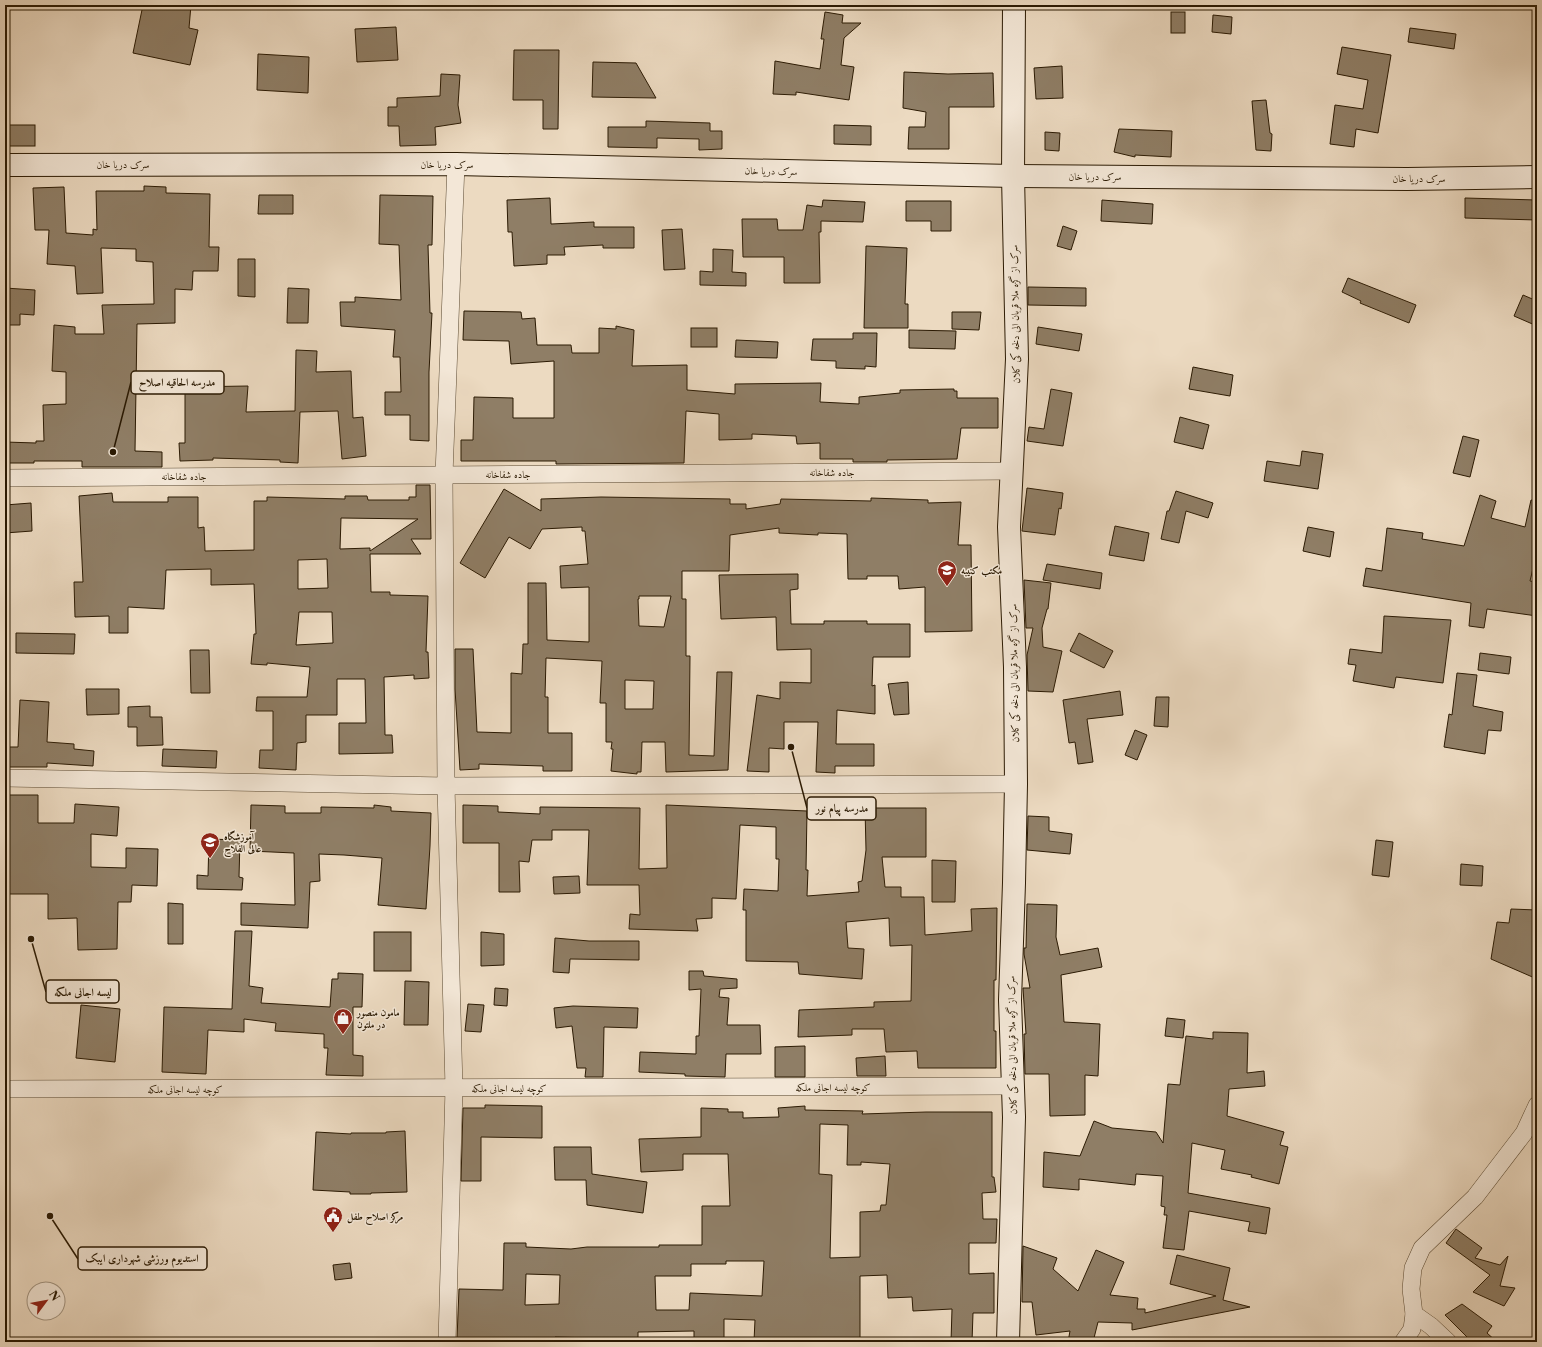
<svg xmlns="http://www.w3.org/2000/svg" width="1542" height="1347" viewBox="0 0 1542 1347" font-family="'Libre Caslon Text',Amiri,serif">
  <rect width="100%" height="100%" fill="#ecdac1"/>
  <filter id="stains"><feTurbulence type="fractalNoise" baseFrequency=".005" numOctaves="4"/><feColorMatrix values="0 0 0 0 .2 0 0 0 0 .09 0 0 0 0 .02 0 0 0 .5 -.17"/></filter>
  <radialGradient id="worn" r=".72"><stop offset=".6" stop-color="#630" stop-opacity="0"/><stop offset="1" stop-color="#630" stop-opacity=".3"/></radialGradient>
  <!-- building -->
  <g fill="#8f7e66" stroke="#2b1a03" fill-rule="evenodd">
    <path d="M143 5H191L189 28 198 30 190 65 133 53Z"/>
    <path d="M825 12 843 15 842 23H861L844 38 841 65 854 67 849 100 796 92V95L773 94 775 61 820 69 824 39H821Z"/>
    <rect x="1171" y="12" width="14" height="21"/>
    <path d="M1213 15 1232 17 1231 34 1212 32Z"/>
    <path d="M396 27 398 60 357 62 355 29Z"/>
    <path d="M1410 28 1456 34 1454 49 1408 42Z"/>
    <path d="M1342 47 1391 55 1378 133 1356 129 1354 147 1330 144 1335 105 1363 109 1368 80 1337 74Z"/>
    <path d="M514 50H559L558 129H543V100H513Z"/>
    <path d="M258 54 309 57 308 93 257 90Z"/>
    <path d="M593 62 636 63 656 98 592 97Z"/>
    <path d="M1062 66 1063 98 1036 99 1034 68Z"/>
    <path d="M904 72 948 74 993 73 994 107H949V149H908L909 127H925L926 112 903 108Z"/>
    <path d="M441 74 460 75 458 105 461 123 435 127 436 145 400 146 399 126H388V107H397V98L440 96Z"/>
    <path d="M1266 100 1270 133 1272 134 1271 151 1256 150 1252 101Z"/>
    <path d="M646 121 710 123V131H722V149L699 150V139L657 138V148L608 147V127H646Z"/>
    <rect x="5" y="125" width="30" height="21"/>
    <path d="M834 125 871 126V145L834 144Z"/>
    <path d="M1119 129 1172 131 1171 157 1135 155V157L1114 152Z"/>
    <path d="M1045 132 1060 133 1059 151 1045 150Z"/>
    <path d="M144 186 166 187V193L210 194 209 247H219L218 271H193L192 290 175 289V323L137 324 135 451 162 452V467H82V461H34V463H5V442L36 443V441H44L43 405 66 404V372L52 371 54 325 75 327V334H104L102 305 154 304 153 262 136 261V249L101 248 103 293 77 294 75 266 47 264 49 230H35L33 188 64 187 66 233 93 235V229L97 230 96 191H144Z"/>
    <path d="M259 195H293V214H258Z"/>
    <path d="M380 195 433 196 432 245H428L430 313H432L429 372V441L410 440V415H385V392H401L400 357H393L395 330 341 326 340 302H355V297L401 300 399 245 379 244Z"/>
    <path d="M550 198 551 224 594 222V227H634V248H603V245L564 247 565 255H547V264L514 266 512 232H508L507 200Z"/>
    <path d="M1465 198 1537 200V220L1465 218Z"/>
    <path d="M823 200 865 202 863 222 821 221V232H819L820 283H784V257H743L742 219H777L778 230H803L807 205 822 207Z"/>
    <path d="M1102 200 1153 204 1152 224 1101 221Z"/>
    <path d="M906 201H951V231H931V221H906Z"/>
    <path d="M1063 226 1077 231 1071 250 1057 246Z"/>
    <path d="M682 229 685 269 664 270 662 230Z"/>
    <path d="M866 246 907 248 905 304H908V328H864Z"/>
    <path d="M713 249 733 250 732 272 746 273V286L700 285V271L713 272Z"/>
    <path d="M238 259H255V297L238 296Z"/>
    <path d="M1348 278 1416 305 1409 323 1360 303 1361 301 1342 292Z"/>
    <path d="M1028 287 1086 288V306L1028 305Z"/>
    <path d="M5 288 35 290 34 315 20 314V325H5Z"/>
    <path d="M288 288 309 289 308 323H287Z"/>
    <path d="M1523 295 1537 301V326L1514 316Z"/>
    <path d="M464 311 521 312 522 319 535 318 537 345H571L572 353H599V328L616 329V326L634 330 632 366 687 365V390L735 394V384L821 383 820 402 859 404V397L900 393V390L954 389V391H957V398H998V428H961L957 459 887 460V462H853V459H820V443L797 444 796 436 752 434V439L719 440V414L686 411 684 463 556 464V461H461V440H473L474 397 513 398V418H554V361L511 364 509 341 463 340Z"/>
    <path d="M952 312H981L979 330 952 329Z"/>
    <path d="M1038 327 1082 334 1079 351 1036 344Z"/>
    <rect x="691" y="328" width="26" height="19"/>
    <path d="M909 330 956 331 955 349 909 348Z"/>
    <path d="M853 333H877L876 367 865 366V369L836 368V361L811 360 813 339H853Z"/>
    <path d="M736 340 778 342 777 358 735 357Z"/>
    <path d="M296 350 317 351 316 372 351 371 353 418 363 417 366 456 342 459 338 411 300 412 298 463 280 462V460L213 458V460L180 461 179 443H185V387L248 386 246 412 295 411Z"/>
    <path d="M1193 367 1233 375 1230 396 1189 389Z"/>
    <path d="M1051 389 1072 393 1063 446 1027 441 1029 427 1044 429Z"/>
    <path d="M1180 417 1209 425 1203 449 1174 442Z"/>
    <path d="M1463 436 1479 440 1470 477 1453 473Z"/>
    <path d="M1302 451 1323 454 1318 489 1264 481 1267 461 1300 466Z"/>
    <path d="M416 485H430L431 539H411L421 554H370L371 592H390V595L428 596 426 652H428L429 678 414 679V675L384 677 385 735H392L393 753 339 754V723H366L365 679H337V715H306V742L297 743 296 770 259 768 260 750H273V711H256L257 697H307L310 667 267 663V665L251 664 254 634H256L254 584 211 585V569L166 570 164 609 128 607V633H109V616L75 617 74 582H83L79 496 112 493 113 502H168V497H198V528L204 527 205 551 254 550V501H267V497L345 499V496H367L368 500H409V497H416ZM341 518 418 519 370 551V548L340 549ZM327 559 328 588 298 589V560ZM299 612H332L333 643 296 645Z"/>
    <path d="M1027 488 1063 493 1061 509 1059 508 1055 535 1022 531Z"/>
    <path d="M504 489 541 511V499L601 497 730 499V504H746V509L780 504 781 499 871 501V498L928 500V503L961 502 958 545H971L972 631 925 632V587L899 589 898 576H867V579H848L847 534 818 533V535L779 533V528L730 535 729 571H682V599H686V656H690L689 755 714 756 717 672H732L728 770 666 772 665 742H642L641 772H637V774L611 771 613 749H611L612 742H606V703H600L602 661 546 658 545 697H548V733H572V771H543V766L479 764V769L460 770 455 689V649H473L477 732 511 733V673L522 674 523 644H528V583H546L547 640 589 642V587L561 588 560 566 588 564 585 531H582V527L542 529 530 549 509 537 485 578 460 563ZM639 596H671L664 627 639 626 638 599H639ZM625 680 654 681 653 709H625Z"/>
    <path d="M1176 491 1213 503 1208 518 1186 511 1179 543 1161 539 1167 511H1169Z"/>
    <path d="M1480 495 1496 501 1491 518 1525 527 1531 500 1537 501V552L1530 581 1537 582V616L1487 609 1484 628 1469 626 1471 603 1363 586 1366 568 1382 571 1387 528 1423 533 1422 539 1464 546Z"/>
    <path d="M31 503 32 531 5 533V505Z"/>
    <path d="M1115 526 1149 533 1144 561 1109 555Z"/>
    <path d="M1308 527 1334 532 1330 557 1303 551Z"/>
    <path d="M1047 564 1102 573 1100 589 1043 580Z"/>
    <path d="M798 574V589L790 590 791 624H824V621H867V624H910V657H873L872 686 875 685V714L837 710 836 744H874V766H835V773L816 772 818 722H784V749L769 748V772L747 771 757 695 780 699V682L811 683V649L777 650 776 617 721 619 719 575Z"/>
    <path d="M1024 580 1051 583 1048 609H1047L1042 628 1043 647 1062 651 1053 692 1028 691 1027 655 1033 628H1026Z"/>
    <path d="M1384 616 1451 620 1443 683 1396 677 1394 688 1353 681 1356 665 1348 664 1350 649 1382 653Z"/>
    <path d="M16 633 75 634 74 654 16 653Z"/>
    <path d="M1079 633 1113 651 1104 668 1070 651Z"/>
    <path d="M190 650H209L210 693H191Z"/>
    <path d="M1480 653 1511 657 1509 674 1478 670Z"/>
    <path d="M1457 673 1477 675 1473 706 1503 712 1501 731 1488 730 1485 754 1444 747 1449 714 1452 715Z"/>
    <path d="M908 682 909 714 894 715 888 684Z"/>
    <path d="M86 689H119V714L87 715Z"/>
    <path d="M1120 691 1123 715 1087 719 1093 762 1078 764 1075 742 1069 743 1063 700Z"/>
    <path d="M1156 697H1169L1168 727 1154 726Z"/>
    <path d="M20 700 49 702 47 742 74 744V749L94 751 93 766 47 763V767H5V747H18Z"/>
    <path d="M150 706V717H162L163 745 137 746V727H128V707Z"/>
    <path d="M1135 730 1147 735 1137 760 1125 755Z"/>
    <path d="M163 749 217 751 216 768 162 766Z"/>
    <path d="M5 795H38V823H74L75 804 119 807 117 836 91 834V867L126 868V848L158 849 157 886 132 885 131 902H118L117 949 78 950 77 918 48 919V894H5Z"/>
    <path d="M251 805 285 806V813H321V807L374 808V805L391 807V811L431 813 430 846 426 909 378 905 382 858 344 855 319 854 320 881 310 882 308 928 241 925V903L295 905 294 853 250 851Z"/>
    <path d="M463 805 498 806V812L540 814V807L640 808 639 869 667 868 666 805 807 811 806 870H808L807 896 859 892 858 882 862 881 866 850 865 808H926V857H882L885 887H901V897H924L925 935 972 931 971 909 997 908 996 980H994V1031H996V1068H918L917 1051 886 1052 884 1029H852V1035L798 1037 799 1010 874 1007V1002L911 1001 912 945 890 946 889 918 846 922 848 948 864 949 862 979 799 974 798 962 746 961V910H743L744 889 778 891 779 859H776V827L740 825 736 899 712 898V918L696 919 698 931 629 929 630 914 640 915 639 885H587L589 830H552V840H532L529 862 519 861 520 892H499V843H463Z"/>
    <path d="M1028 816 1049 817V831L1072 834 1070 854 1027 850Z"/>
    <path d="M209 839 240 840 239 877 243 878 242 890 197 889V875L208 876Z"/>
    <path d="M1376 840 1393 842 1389 877 1372 875Z"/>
    <path d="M932 860 956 861 955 902H932Z"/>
    <path d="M1461 864 1483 866 1482 886 1460 885Z"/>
    <path d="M579 876 580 893 554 894 553 877Z"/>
    <path d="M168 903 183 904V944H168Z"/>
    <path d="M1027 904 1057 905 1056 937 1060 955 1098 948 1102 967 1061 975 1064 1022 1100 1024 1098 1076 1085 1075V1115L1050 1116 1049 1074H1025L1024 1034H1026L1023 988H1030L1024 954V948H1026Z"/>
    <path d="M1511 909 1537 910V979L1491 959 1497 922 1509 923Z"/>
    <path d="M235 931H252L249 986 263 988 261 1003 330 1007 332 979H338V973L363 974 362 1007H353V1055L363 1056V1076L326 1075 328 1048H324V1034L275 1031 276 1023 244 1019V1032L208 1030 206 1074 162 1072 164 1007 232 1009Z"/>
    <rect x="374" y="932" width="37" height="39"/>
    <path d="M481 932 504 934V965L481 966Z"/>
    <path d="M555 938 589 941H639V960L570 959 569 973 553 972Z"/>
    <path d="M689 971H703L704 976 737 979V988L720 989 719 997 729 998 727 1025H760L761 1054H726L725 1077 685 1076V1074L639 1072 640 1052 696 1054V1036H699L701 989 689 990Z"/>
    <path d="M405 981 429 982 428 1025H404Z"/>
    <path d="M495 988 508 989 507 1006 494 1005Z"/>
    <path d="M468 1004 484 1005 481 1032 465 1031Z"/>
    <path d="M81 1005 120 1009 115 1062 76 1058Z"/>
    <path d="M573 1006 638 1008 637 1028 604 1027 603 1077H585L586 1068H577L572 1026 556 1028 554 1008Z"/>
    <path d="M1167 1018 1185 1020 1183 1038 1165 1036Z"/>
    <path d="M1213 1032 1248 1033 1247 1073 1264 1071 1265 1086 1229 1089 1227 1116 1284 1132 1280 1145 1288 1147 1279 1184 1251 1177 1252 1175 1221 1169 1225 1150 1192 1143 1188 1193 1270 1208 1266 1234 1248 1231 1250 1222 1189 1211 1184 1250 1163 1248 1167 1215H1164L1165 1207 1161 1206 1163 1176 1136 1174 1135 1185 1079 1179V1190L1043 1187 1044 1152 1080 1156 1094 1121 1112 1128 1156 1132 1163 1143 1168 1084 1180 1085 1186 1036 1213 1039Z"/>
    <path d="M805 1046V1077H775V1047Z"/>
    <path d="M885 1056 886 1076H857L856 1058Z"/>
    <path d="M485 1105 542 1106V1138L481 1137V1181H461L463 1108H485Z"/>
    <path d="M805 1106V1110L863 1111 862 1114 926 1112H992V1177H994L996 1192 982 1193 983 1219H997L996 1243H969V1274L994 1273V1313H973L972 1342H951L952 1309 913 1311 912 1297 888 1298 887 1275 860 1276V1342H799V1340L754 1341 755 1320 724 1319V1342H694V1331L638 1332V1342H594V1338L555 1337V1339H551V1342H480V1339H457L459 1289 503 1290 504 1243H526V1247L571 1249 587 1247H659V1245H702V1206H730L728 1154H683V1170L641 1172 639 1139 701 1137V1108L728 1109V1112H743V1118L779 1117 778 1108ZM820 1124 848 1125 847 1165H861V1162L890 1164 886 1205H881L880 1211 860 1212V1257L830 1258 832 1175 819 1174ZM726 1261H764L762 1296 690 1293 689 1310H656L655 1276H691V1264H726ZM526 1274 560 1275 559 1304 525 1305Z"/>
    <path d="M405 1131 407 1192 371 1193V1194H350V1192L313 1190 316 1132 351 1134V1133H386V1132Z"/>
    <path d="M554 1147H591L592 1174 647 1182 643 1213 587 1205 586 1180H555Z"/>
    <path d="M1456 1229 1482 1248 1475 1258 1500 1265 1508 1256 1500 1286 1515 1288 1504 1306 1473 1292 1490 1275 1446 1243Z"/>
    <path d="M1023 1246 1057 1258 1053 1269 1078 1291 1096 1250 1124 1262 1110 1295 1138 1298 1137 1309H1145V1313L1216 1296 1170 1284 1177 1255 1230 1268 1223 1300 1250 1307 1132 1330V1323L1098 1322 1093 1342H1068L1070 1331 1036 1335 1032 1302H1022Z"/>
    <path d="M350 1263 352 1278 335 1280 333 1265Z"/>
    <path d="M1462 1304 1492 1326 1487 1333 1497 1342H1472L1445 1315Z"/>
  </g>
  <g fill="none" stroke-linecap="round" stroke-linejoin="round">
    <defs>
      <g id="street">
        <path d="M5 478 1012 471"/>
        <path d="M5 778 446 786 1016 784"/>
        <path d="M5 1089 1013 1086"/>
        <path d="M1414 1314 1431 1326 1448 1342"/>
        <path d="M447 1342 454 1088 446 786 444 475 456 164"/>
        <path d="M1403 1342 1412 1329 1414 1314 1411 1289 1413 1268 1422 1248 1475 1197 1524 1133 1537 1105"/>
      </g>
      <g id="secondary">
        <path d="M5 165 456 164 1013 176 1407 179 1537 177"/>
        <path d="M1008 1342 1014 1117 1010 1000 1014 883 1016 784 1015 667 1009 527 1017 359 1013 176 1014 5"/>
      </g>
    </defs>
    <!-- street casing -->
    <use href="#street" stroke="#5b4a32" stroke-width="18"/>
    <!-- secondary casing -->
    <use href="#secondary" stroke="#2b1a03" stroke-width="24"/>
    <!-- street -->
    <use href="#street" stroke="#f3e7d7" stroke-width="17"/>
    <!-- secondary -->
    <use href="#secondary" stroke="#f3e7d7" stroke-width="22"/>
  </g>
  <!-- icons -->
  <defs>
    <symbol id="school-pin" viewBox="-11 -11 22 30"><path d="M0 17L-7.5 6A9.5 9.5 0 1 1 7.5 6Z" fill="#8f2418" stroke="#f3e7d7"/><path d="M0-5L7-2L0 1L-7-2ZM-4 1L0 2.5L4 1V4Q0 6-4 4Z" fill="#fff"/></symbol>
    <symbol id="shop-pin" viewBox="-11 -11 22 30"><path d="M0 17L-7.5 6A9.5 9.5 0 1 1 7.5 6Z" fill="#8f2418" stroke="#f3e7d7"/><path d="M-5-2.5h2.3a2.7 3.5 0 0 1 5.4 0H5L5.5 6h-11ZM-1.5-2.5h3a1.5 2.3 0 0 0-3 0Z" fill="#fff"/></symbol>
    <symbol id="civic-pin" viewBox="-11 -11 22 30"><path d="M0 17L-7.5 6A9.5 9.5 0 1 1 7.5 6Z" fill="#8f2418" stroke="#f3e7d7"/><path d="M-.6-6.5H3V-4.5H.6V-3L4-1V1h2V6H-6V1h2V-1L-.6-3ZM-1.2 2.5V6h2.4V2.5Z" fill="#fff"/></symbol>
  </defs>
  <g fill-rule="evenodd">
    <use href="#school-pin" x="936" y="559" width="22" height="30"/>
    <use href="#school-pin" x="199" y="831" width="22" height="30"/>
    <use href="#shop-pin" x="332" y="1007" width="22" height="30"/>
    <use href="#civic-pin" x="322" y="1205" width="22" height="30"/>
  </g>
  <g text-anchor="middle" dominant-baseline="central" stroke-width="3" stroke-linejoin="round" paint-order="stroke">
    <!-- street labels -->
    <g font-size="10" fill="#2b1a03" stroke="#f3e7d7">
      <text x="123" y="164">سرک دریا خان</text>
      <text x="447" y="164">سرک دریا خان</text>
      <text transform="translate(771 171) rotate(1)">سرک دریا خان</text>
      <text x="1095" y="176">سرک دریا خان</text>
      <text x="1419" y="178">سرک دریا خان</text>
      <text transform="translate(1015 314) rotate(-91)">سرک از گزه ملا قربان الی دلخه کی کلان</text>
      <text x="832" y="472">جاده شفاخانه</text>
      <text x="508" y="474">جاده شفاخانه</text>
      <text x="184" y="476">جاده شفاخانه</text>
      <text transform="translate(1014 673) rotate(-91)">سرک از گزه ملا قربان الی دلخه کی کلان</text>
      <text transform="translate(1012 1045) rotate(-91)">سرک از گزه ملا قربان الی دلخه کی کلان</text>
      <text x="833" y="1087">کوچه لیسه اجانی ملکه</text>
      <text x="509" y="1088">کوچه لیسه اجانی ملکه</text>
      <text x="185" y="1089">کوچه لیسه اجانی ملکه</text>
    </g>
    <!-- poi labels -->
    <g font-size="10" font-weight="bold" fill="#2b1a03" stroke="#f3e7d7" text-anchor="start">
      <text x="961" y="570">مکتب کنیبه</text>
      <text x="224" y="836">آموزشگاه<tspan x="224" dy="12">عالی الفلاح</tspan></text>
      <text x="357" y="1012">مامون منصور<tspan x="357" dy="12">در ملتون</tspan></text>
      <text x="347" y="1216">مرکز اصلاح طفل</text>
    </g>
  </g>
  <!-- callouts -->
  <path fill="none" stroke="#2b1a03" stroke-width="1.5" d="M113 452L131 382M791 747L807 808M31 939L46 992M50 1216L78 1259"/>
  <g fill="#2b1a03" stroke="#f3e7d7" stroke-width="1.5">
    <circle cx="113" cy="452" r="4"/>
    <circle cx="791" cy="747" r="4"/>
    <circle cx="31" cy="939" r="4"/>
    <circle cx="50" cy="1216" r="4"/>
  </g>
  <g fill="#f3e7d7" stroke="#2b1a03" stroke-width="1.5">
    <rect x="131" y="371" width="93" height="23" rx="4"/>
    <rect x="807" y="797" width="69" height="23" rx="4"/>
    <rect x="46" y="980" width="73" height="23" rx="4"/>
    <rect x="78" y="1247" width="129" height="23" rx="4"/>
  </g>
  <g font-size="11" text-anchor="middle" font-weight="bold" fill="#2b1a03">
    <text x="177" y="386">مدرسه الحاقیه اصلاح</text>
    <text x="842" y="812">مدرسه پیام نور</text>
    <text x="83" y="996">لیسه اجانی ملکه</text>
    <text x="142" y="1262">استدیوم ورزشی شهرداری ایبک</text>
  </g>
  <!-- margin -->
  <rect width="1542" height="1347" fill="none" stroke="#ecdac1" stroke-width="20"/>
  <rect x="6" y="6" width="1530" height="1335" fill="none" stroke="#2b1a03" stroke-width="2"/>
  <rect x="10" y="10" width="1522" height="1327" fill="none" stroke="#2b1a03"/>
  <!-- north arrow -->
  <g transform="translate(46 1301) rotate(58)"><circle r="19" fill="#f3e7d7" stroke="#a39582"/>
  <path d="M0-3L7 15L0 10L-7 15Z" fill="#8f2418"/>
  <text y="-6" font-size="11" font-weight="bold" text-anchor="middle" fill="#2b1a03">N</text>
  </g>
  <rect width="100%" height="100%" filter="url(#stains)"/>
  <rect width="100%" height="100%" fill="url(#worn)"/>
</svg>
